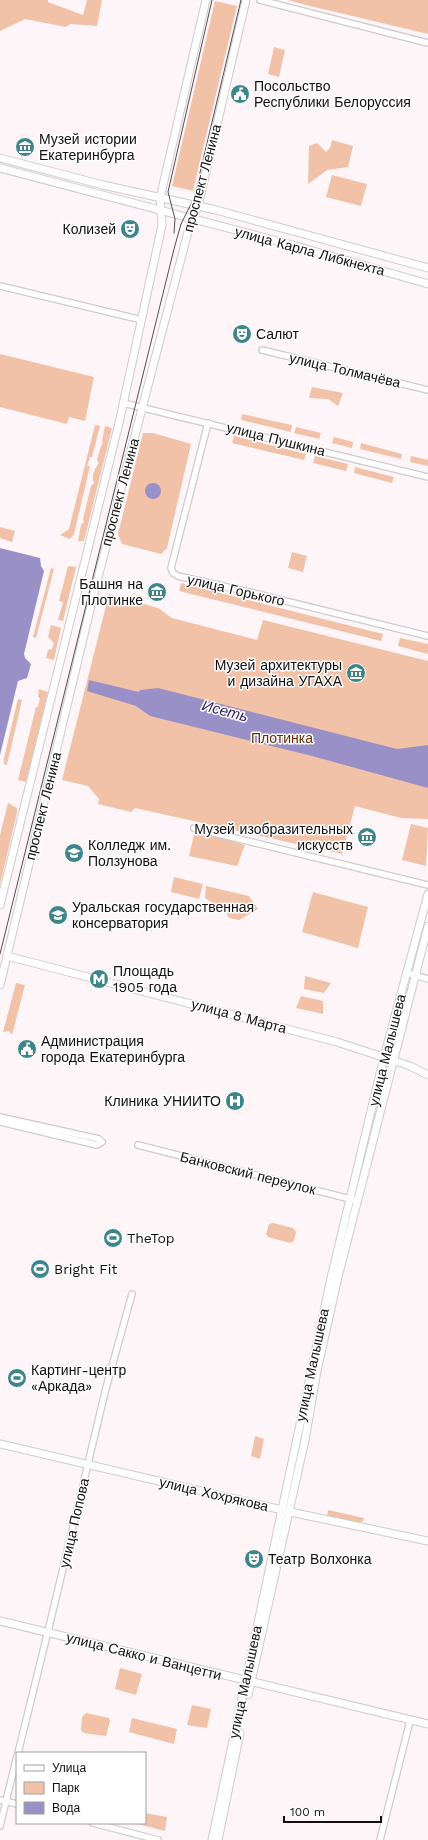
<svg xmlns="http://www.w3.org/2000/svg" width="428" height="1840" viewBox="0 0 428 1840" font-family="'Work Sans',sans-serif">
  <rect width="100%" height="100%" fill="#fdf5f8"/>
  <!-- green -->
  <g fill="#f2c2a8">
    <path d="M0 0H48V2L83 15 87 0H102L97 26 70 24 66 27 25 19 0 31Z"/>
    <path d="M288 0H428V34L306 5Z"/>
    <path d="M215 1 237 6 193 191 172 186Z"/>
    <path d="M274 47 285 50 279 77 268 74Z"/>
    <path d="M332 140 353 146 348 167 327 170 308 184 309 146 317 143 326 152 330 148Z"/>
    <path d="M332 175 367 184 361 206 326 197Z"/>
    <path d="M0 354 94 377 85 421 69 417 67 424 0 407Z"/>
    <path d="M312 387 343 393 338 406 328 399 309 398Z"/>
    <path d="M242 414 292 425 291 432 241 420Z"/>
    <path d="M95 425 100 426 92 457H90L87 466H90L74 534 70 539 60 535 69 529Z"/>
    <path d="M105 426 112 428 84 541H78L81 525 84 522 83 519 91 486 94 483C91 476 95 468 99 463L97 460 101 446 103 443 102 441Z"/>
    <path d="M296 427 321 433 319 439 294 433Z"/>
    <path d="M143 433H153L191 444 167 548 161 554 122 544 118 534Z"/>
    <path d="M234 436 306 454 304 460 232 443Z"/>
    <path d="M334 437 353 442 352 448 332 443Z"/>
    <path d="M361 443 402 454 401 459 360 449Z"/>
    <path d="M315 456 348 464 346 471 313 463Z"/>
    <path d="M411 456 428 460V466L410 462Z"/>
    <path d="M355 467 394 477 392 483 354 473Z"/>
    <path d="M0 527 15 531 12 542 0 538Z"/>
    <path d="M292 552 307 556 303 572 288 568Z"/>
    <path d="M68 566 76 567 63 621 58 620 63 602 59 601Z"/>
    <path d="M51 568 54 569 36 638 33 637Z"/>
    <path d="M181 583 383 634 381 641 179 591Z"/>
    <path d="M109 594 158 608 172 618 257 640 263 620 428 661V819L401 818 355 806 342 854 135 808 131 812 98 804 99 799 88 786 62 780Z"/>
    <path d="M51 625 61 628 54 660 46 658 48 650 52 649 54 643 48 637Z"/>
    <path d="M400 638 428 644V654L398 646Z"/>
    <path d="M39 689 48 692 26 782 18 780 36 707H38L40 698 38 697Z"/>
    <path d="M18 699 22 700 7 765 4 764V758Z"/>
    <path d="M8 803 17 808V813L0 884V835Z"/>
    <path d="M411 824 428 828 426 866 402 860Z"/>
    <path d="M195 830 245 845 237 866 189 856Z"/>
    <path d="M174 877 203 884 199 899 171 892Z"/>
    <path d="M206 886 249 896 258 909 239 920 229 918 225 911 205 898Z"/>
    <path d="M313 892 368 907 358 948 302 932Z"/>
    <path d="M305 976 331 983 324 993 304 989Z"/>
    <path d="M16 983 25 985 12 1035 9 1031 3 1032Z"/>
    <path d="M301 996 323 1001V1014L296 1008Z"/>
    <path d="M273 1223 293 1228 296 1232 294 1241 290 1243 268 1237 266 1234 269 1224Z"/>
    <path d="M255 1436 264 1439 260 1459 251 1456Z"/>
    <path d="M328 1510 364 1518 363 1521 360 1523 327 1516Z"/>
    <path d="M120 1668 142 1674 136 1695 115 1689Z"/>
    <path d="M192 1705 211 1709 207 1728 187 1725Z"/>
    <path d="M86 1713 109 1718 110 1721 106 1736 84 1733 81 1731 82 1717Z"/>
    <path d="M132 1718 177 1729 174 1744 129 1732Z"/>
    <path d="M145 1813 167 1817 165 1831 134 1823H145Z"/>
  </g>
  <!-- water -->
  <g fill="#9990c8">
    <circle cx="153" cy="491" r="8"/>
    <path d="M0 548 40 558 41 566 44 571 24 654 25 658 31 664 27 678 18 681 0 755Z"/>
    <path d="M89 680 139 692 140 690 158 688 397 749 428 745V788L312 756 150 716 136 706 87 691Z"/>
  </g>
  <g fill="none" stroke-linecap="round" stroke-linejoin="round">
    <defs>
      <g id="minor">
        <path d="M260 0 428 43"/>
        <path d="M0 286 142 320"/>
        <path d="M262 350 428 390"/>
        <path d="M123 403 428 477"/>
        <path d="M208 423 171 568 173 573 178 576 249 592 428 636"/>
        <path d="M194 828 428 885"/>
        <path d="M407 973 428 979"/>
        <path d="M0 1117 99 1139 102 1142 97 1145 0 1122"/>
        <path d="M138 1145 358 1201"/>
        <path d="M18 1753 50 1623 106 1388 132 1294"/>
        <path d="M0 1800 17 1804"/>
        <path d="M93 1823 158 1840"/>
        <path d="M0 1826 17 1756"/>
        <path d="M380 1840 410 1721"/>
      </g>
      <g id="tertiary">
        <path d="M0 1444 295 1513 428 1541"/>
        <path d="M0 1621 428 1724"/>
      </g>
      <g id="secondary">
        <path d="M0 158 103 185 216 210 428 268"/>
        <path d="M0 168 296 246 428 284"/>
        <path d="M0 905 119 423 162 225 160 198 206 0"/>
        <path d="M7 956 337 1042 410 1066 428 1075"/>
        <path d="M0 985 95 589 188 232 198 206 246 0"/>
        <path d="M248 1695 305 1440 317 1371 338 1277 428 926"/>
        <path d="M212 1840 331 1278 384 1057 428 894"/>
        <path d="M218 1840 240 1733"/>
      </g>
    </defs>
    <!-- minor casing -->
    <use href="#minor" stroke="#d1cacd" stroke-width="8"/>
    <!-- tertiary casing -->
    <use href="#tertiary" stroke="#d1cacd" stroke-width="9"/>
    <!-- secondary casing -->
    <use href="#secondary" stroke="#d1cacd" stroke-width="9"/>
    <!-- minor -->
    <use href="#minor" stroke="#fff" stroke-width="5.5"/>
    <!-- tertiary -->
    <use href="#tertiary" stroke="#fff" stroke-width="7"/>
    <!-- secondary -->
    <use href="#secondary" stroke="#fff" stroke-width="7"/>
    <!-- tram -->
    <g stroke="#534f51" stroke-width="1">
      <path d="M174 233 175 219 168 192 212 0"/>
      <path d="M0 954 174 249 181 224 194 198 241 0"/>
    </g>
  </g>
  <!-- icons -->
  <defs>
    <symbol id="civic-disc" viewBox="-11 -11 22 22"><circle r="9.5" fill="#3d858a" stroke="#fff"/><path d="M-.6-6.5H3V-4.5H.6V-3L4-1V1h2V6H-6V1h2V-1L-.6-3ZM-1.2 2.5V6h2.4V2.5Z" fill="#fff"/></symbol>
    <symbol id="museum-disc" viewBox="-11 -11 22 22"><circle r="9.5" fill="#3d858a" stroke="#fff"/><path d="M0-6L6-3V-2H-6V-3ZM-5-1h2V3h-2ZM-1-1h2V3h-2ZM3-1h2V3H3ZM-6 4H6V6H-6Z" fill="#fff"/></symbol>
    <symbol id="theatre-disc" viewBox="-11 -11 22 22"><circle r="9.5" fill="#3d858a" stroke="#fff"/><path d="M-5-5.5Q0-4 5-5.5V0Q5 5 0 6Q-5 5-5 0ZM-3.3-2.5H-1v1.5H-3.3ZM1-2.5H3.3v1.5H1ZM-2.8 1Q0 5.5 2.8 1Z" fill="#fff"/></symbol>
    <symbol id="university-disc" viewBox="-11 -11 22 22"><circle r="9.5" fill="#3d858a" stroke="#fff"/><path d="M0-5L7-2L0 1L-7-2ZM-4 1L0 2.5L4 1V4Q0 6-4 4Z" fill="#fff"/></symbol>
    <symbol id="metro-disc" viewBox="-11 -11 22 22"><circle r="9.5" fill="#3d858a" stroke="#fff"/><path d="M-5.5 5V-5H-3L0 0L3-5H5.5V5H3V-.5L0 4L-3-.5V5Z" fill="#fff"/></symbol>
    <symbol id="hospital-disc" viewBox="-11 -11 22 22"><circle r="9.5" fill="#3d858a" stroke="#fff"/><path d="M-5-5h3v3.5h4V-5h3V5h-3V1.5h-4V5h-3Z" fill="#fff"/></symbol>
    <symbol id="stadium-disc" viewBox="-11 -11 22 22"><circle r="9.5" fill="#3d858a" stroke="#fff"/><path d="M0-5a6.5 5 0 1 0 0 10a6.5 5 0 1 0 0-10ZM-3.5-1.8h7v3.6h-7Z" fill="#fff"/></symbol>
  </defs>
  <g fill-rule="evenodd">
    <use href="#civic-disc" x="229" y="83" width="22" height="22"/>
    <use href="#museum-disc" x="14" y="136" width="22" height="22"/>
    <use href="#theatre-disc" x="119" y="218" width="22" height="22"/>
    <use href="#theatre-disc" x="231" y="323" width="22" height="22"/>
    <use href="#museum-disc" x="146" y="581" width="22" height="22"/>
    <use href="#museum-disc" x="345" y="662" width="22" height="22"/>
    <use href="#museum-disc" x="356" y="826" width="22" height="22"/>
    <use href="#university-disc" x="63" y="842" width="22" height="22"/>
    <use href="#university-disc" x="47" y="904" width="22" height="22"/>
    <use href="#metro-disc" x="88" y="968" width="22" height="22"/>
    <use href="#civic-disc" x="16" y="1038" width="22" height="22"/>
    <use href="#hospital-disc" x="224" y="1090" width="22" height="22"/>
    <use href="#stadium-disc" x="102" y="1227" width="22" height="22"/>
    <use href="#stadium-disc" x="29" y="1258" width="22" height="22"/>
    <use href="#stadium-disc" x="6" y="1367" width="22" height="22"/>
    <use href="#theatre-disc" x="243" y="1548" width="22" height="22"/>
  </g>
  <g text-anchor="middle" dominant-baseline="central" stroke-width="3" stroke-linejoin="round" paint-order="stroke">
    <!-- poi labels -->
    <g font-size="14" fill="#100e0f" stroke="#fff" text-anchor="start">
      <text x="254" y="86">Посольство<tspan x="254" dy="16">Республики Белоруссия</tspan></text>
      <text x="39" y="139">Музей истории<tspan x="39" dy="16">Екатеринбурга</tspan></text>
      <text x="116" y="229" text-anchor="end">Колизей</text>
      <text x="256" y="334">Салют</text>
      <text x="143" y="584" text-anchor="end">Башня на<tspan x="143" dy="16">Плотинке</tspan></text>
      <text x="342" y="665" text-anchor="end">Музей архитектуры<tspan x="342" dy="16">и дизайна УГАХА</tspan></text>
      <text x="353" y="829" text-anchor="end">Музей изобразительных<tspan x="353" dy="16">искусств</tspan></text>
      <text x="88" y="845">Колледж им.<tspan x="88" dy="16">Ползунова</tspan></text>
      <text x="72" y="907">Уральская государственная<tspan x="72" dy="16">консерватория</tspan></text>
      <text x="113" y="971">Площадь<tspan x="113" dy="16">1905 года</tspan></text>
      <text x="41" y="1041">Администрация<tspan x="41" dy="16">города Екатеринбурга</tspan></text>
      <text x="221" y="1101" text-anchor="end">Клиника УНИИТО</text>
      <text x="127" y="1238">TheTop</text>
      <text x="54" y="1269">Bright Fit</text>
      <text x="31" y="1370">Картинг-центр<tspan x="31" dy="16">«Аркада»</tspan></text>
      <text x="268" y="1559">Театр Волхонка</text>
    </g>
    <!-- street labels -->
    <g font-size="14" fill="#100e0f" stroke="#fff">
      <text transform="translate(202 178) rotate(-75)">проспект Ленина</text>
      <text transform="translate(310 251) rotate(15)">улица Карла Либкнехта</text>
      <text transform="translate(345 370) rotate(13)">улица Толмачёва</text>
      <text transform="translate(276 439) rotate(14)">улица Пушкина</text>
      <text transform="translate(120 492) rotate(-75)">проспект Ленина</text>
      <text transform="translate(236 590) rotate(13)">улица Горького</text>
      <text transform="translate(43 806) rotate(-76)">проспект Ленина</text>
      <text transform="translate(239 1016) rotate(15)">улица 8 Марта</text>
      <text transform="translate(387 1050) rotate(-76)">улица Малышева</text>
      <text transform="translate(248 1173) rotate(14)">Банковский переулок</text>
      <text transform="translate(312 1365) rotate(-78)">улица Малышева</text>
      <text transform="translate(214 1494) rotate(13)">улица Хохрякова</text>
      <text transform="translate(74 1523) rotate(-77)">улица Попова</text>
      <text transform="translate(144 1656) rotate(14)">улица Сакко и Ванцетти</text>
      <text transform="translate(245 1682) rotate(-78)">улица Малышева</text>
    </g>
    <!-- park labels -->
    <g font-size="14" fill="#632e08" stroke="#fff">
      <text x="282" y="738">Плотинка</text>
    </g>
    <!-- water labels -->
    <g font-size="15" font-style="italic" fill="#321f62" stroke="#fff">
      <text transform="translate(225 711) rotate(15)">Исеть</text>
    </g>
  </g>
  <!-- legend -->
  <rect x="16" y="1752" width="130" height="72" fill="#ffffff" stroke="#9f9f9f"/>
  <rect x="24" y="1765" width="20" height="6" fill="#ffffff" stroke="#9f9f9f"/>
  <text x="52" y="1772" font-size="12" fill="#100e0f">Улица</text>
  <rect x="24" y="1782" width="20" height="12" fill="#f2c2a8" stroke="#9f9f9f"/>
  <text x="52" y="1792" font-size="12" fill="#100e0f">Парк</text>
  <rect x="24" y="1802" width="20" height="12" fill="#9990c8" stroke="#9f9f9f"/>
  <text x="52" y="1812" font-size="12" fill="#100e0f">Вода</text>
  <!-- scale -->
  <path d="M284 1816v6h97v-6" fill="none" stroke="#100e0f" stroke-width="2"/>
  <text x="290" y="1816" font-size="12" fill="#100e0f" stroke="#ffffff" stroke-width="3" paint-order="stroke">100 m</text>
</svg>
